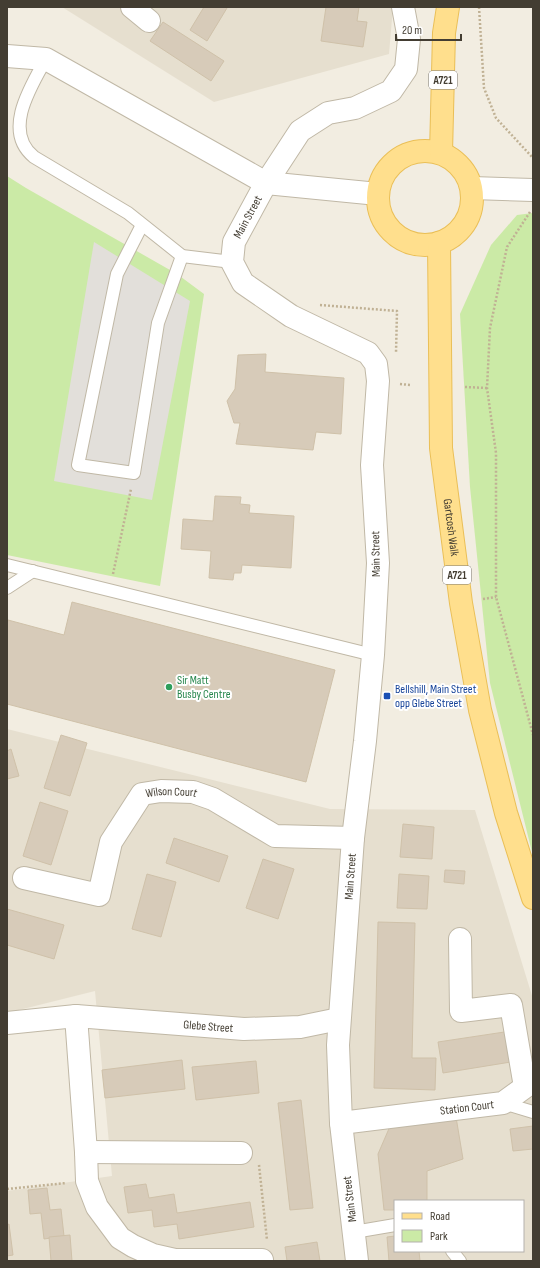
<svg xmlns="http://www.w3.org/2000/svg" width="540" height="1268" viewBox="0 0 540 1268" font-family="'Sofia Sans Condensed',sans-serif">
  <rect width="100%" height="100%" fill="#f2ede1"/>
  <!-- residential -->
  <g fill="#e6dfcf" fill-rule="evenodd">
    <path d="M62 7H393L389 54 214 102Z"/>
    <path d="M7 729 330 809 475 810 533 999V1261H7V1191L112 1176 95 991 7 1013ZM395 1201H523V1251H395Z"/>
  </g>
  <!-- green -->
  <g fill="#cbeaa6">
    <path d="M7 176 26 188 177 274 204 294 160 586 7 555Z"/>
    <path d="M533 213V856L490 683 470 487 460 314 491 245 517 215Z"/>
  </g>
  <!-- parking -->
  <path fill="#e2dfda" d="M94 242 190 301 152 500 54 481Z"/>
  <!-- building -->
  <g fill="#d7cbb9" stroke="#cfc1a9">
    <path d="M204 7H225L227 8 207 41 190 30Z"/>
    <path d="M326 7H359L357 21 367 22 363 47 321 41Z"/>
    <path d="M163 22 224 61 211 81 150 41Z"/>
    <path d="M266 354 265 372 344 378 341 434 316 432 313 450 236 444 240 423H234L227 401 235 389 238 355Z"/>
    <path d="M215 496 241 497 240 504 250 505 249 513 294 516 291 568 242 565 241 573H234L233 580 209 578 211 551 181 549 183 519 213 521Z"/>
    <path d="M72 602 335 670 306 782 7 704V626L8 620 64 635Z"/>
    <path d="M61 735 87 743 70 796 44 788Z"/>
    <path d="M11 749 19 776 7 779V751Z"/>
    <path d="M40 802 68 811 51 865 23 856Z"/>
    <path d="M403 824 434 827 432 859 400 857Z"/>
    <path d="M174 838 228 856 219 882 166 863Z"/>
    <path d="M263 859 294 869 278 919 246 908Z"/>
    <path d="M445 870 465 871 464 884 444 882Z"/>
    <path d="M147 874 176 882 161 937 132 929Z"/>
    <path d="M399 874 429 876 427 909 397 908Z"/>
    <path d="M7 909 64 925 54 959 7 945Z"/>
    <path d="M378 922 415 923 412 1058H436L435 1090 374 1088Z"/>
    <path d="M511 1031 517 1061 443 1073 438 1042Z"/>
    <path d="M182 1060 185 1089 105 1098 102 1070Z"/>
    <path d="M256 1061 259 1093 196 1100 192 1067Z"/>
    <path d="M301 1100 313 1208 290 1210 278 1103Z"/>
    <path d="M456 1117 463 1159 427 1171V1201H395V1210H384L378 1154 391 1124Z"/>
    <path d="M533 1126V1149L513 1151 510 1129Z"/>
    <path d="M146 1184 149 1198 174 1194 177 1213 250 1202 254 1227 179 1239 177 1224 154 1227 152 1210 128 1213 124 1187Z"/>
    <path d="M47 1188 50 1210 61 1209 64 1236 44 1239 41 1213 30 1214 28 1190Z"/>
    <path d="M9 1224 13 1255 7 1256V1225Z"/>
    <path d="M70 1235 72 1261H51L49 1237Z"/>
    <path d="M395 1236V1251H419L420 1261H389L387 1237Z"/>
    <path d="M317 1242 320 1261H287L285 1247Z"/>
  </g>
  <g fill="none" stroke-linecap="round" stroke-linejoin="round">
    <defs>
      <g id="service">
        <path d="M46 59C31 86 2 131 34 157L128 213 182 256 232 262"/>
        <path d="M142 225 117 274 78 465 134 473 158 323 182 256"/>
        <path d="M7 565 373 655"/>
        <path d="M7 588 33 571"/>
        <path d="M503 1103 533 1112"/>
        <path d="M354 1232 395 1225"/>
        <path d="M452 1251 460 1261"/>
      </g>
      <g id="minor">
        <path d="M132 7 149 21"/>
        <path d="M7 56 46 59 266 183 378 194"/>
        <path id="s1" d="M24 878 99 895 111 842 142 794 161 791 193 792 213 799 275 836 353 838"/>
        <path d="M76 1016 86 1152 87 1181 97 1207 120 1238 133 1246 153 1255 175 1260H262"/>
        <path id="s2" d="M7 1023 76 1016 244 1029 300 1027 339 1019"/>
        <path id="s3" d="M341 1123 503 1103 525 1087 511 1005 461 1011 460 939"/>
        <path d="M86 1152 241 1153"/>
        <path id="s4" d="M357 1261 341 1123 338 1045 353 838 365 741 373 655 378 563 372 465 378 381 376 364 368 353 291 316 243 283 232 262 234 242 266 183 300 131 328 113 355 108 391 91 406 69 409 39 403 7"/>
      </g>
      <path id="tertiary" d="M472 188 533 190"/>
      <g id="primary">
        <circle cx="425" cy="198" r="47"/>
        <path d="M441 153 444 33 448 7"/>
        <path id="s5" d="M439 243 441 448 461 603 480 710 506 813 533 898"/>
      </g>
    </defs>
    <!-- service casing -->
    <use href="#service" stroke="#c0b8a6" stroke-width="14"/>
    <!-- minor casing -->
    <use href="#minor" stroke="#c0b8a6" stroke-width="24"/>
    <!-- tertiary casing -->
    <use href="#tertiary" stroke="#c0b8a6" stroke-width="24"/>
    <!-- primary casing -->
    <use href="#primary" stroke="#eabf57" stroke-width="24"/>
    <!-- path -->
    <g stroke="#c0b194" stroke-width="2.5" stroke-dasharray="2 2" stroke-linecap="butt">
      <path d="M479 7 484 88 496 118 533 158"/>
      <path d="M530 212 507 247 490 328 487 388 496 453V597L533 735"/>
      <path d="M320 305 397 311 396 353"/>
      <path d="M400 384 410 385"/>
      <path d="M465 387 487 388"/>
      <path d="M113 574 131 489"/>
      <path d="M483 599 496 597"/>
      <path d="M259 1165 267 1240"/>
      <path d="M7 1189 66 1183"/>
    </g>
    <!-- service -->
    <use href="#service" stroke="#fff" stroke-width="12"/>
    <!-- minor -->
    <use href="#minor" stroke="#fff" stroke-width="22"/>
    <!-- tertiary -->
    <use href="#tertiary" stroke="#fff" stroke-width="22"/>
    <!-- primary -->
    <use href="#primary" stroke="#ffdf8d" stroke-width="22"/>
  </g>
  <!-- markers -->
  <circle fill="#2e9e5b" stroke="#fff" stroke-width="1.5" cx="169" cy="687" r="4"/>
  <rect fill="#1a4fb4" stroke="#fff" stroke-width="1.5" x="383" y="692" width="8" height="8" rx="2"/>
  <g text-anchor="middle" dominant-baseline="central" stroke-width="4" stroke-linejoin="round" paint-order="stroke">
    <!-- shield labels -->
    <g fill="#fff" stroke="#7b7770" stroke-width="1">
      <rect x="429" y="71" width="28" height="18" rx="3"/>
      <rect x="443" y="566" width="28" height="18" rx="3"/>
    </g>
    <g font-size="11" font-weight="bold" fill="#433d32">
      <text x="443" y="80">A721</text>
      <text x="457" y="575">A721</text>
    </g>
    <!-- street labels -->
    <g font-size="12" fill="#433d32" stroke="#fff">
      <text stroke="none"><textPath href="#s4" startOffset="1130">Main Street</textPath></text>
      <text stroke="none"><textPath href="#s5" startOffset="285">Gartcosh Walk</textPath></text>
      <text transform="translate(376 554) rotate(-91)">Main Street</text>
      <text stroke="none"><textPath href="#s1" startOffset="218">Wilson Court</textPath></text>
      <text stroke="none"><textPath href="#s4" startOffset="386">Main Street</textPath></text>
      <text stroke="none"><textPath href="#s2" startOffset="202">Glebe Street</textPath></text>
      <text stroke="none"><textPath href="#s3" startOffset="127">Station Court</textPath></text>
      <text transform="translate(350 1199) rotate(-97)">Main Street</text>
    </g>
    <!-- leisure labels -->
    <g font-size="12" fill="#27864d" stroke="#fff" text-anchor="start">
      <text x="177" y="680">Sir Matt<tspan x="177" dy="14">Busby Centre</tspan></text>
    </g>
    <!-- transit labels -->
    <g font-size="12" fill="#164399" stroke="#fff" text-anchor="start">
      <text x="395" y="689">Bellshill, Main Street<tspan x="395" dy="14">opp Glebe Street</tspan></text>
    </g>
  </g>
  <!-- border -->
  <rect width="540" height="1268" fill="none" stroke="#433d32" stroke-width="16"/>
  <!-- legend -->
  <rect x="394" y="1200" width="130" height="52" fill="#ffffff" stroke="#b4b1ad"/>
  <rect x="402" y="1213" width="20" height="6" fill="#ffdf8d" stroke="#b4b1ad"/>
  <text x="430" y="1220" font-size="12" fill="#433d32">Road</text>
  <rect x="402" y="1230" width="20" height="12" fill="#cbeaa6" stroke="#b4b1ad"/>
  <text x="430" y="1240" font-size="12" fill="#433d32">Park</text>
  <!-- scale -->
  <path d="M396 34v6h65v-6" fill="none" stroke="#433d32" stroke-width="2"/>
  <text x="402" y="34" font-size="12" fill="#433d32" stroke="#ffffff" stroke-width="3" paint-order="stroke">20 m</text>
</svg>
